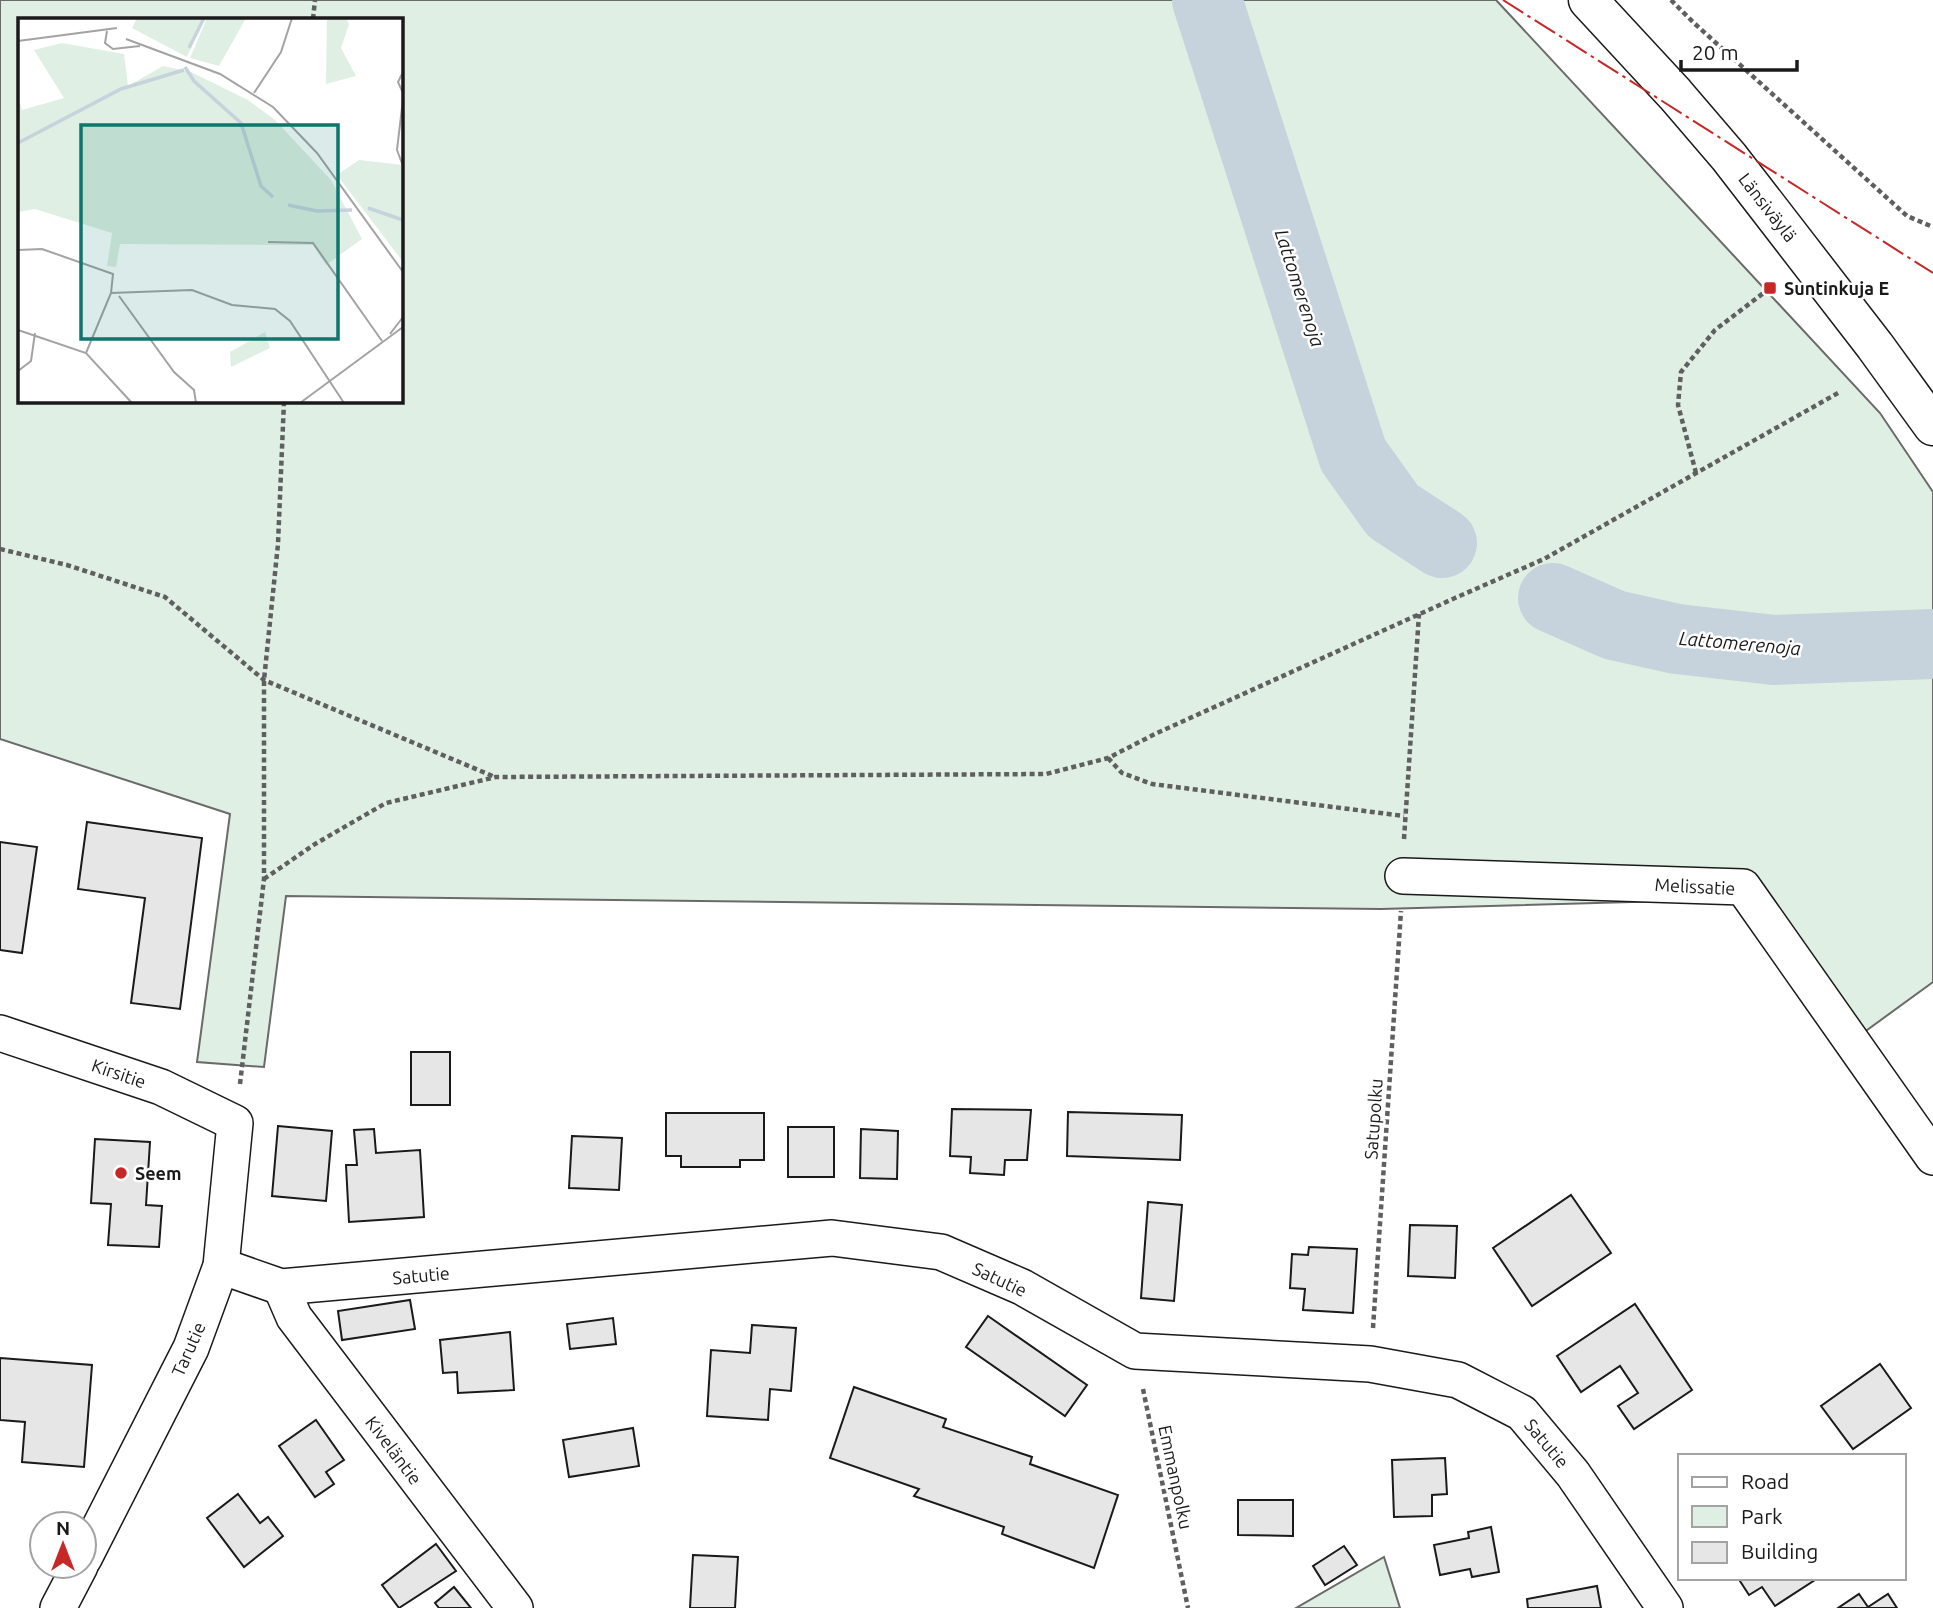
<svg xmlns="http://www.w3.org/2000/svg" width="1933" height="1608" viewBox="0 0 1933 1608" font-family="Ubuntu,sans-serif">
  <rect width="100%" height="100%" fill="#fff"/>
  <!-- green -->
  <g fill="#e0efe3" stroke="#6a6a6a" stroke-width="2" fill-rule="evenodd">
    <path d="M0 0H1496L1880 413 1933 492V982L1841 1049 1740 899 1381 909 286 896 264 1067 197 1062 230 814 0 739ZM19 19H401V401H19Z"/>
    <path d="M1384 1557 1400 1608H1296Z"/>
  </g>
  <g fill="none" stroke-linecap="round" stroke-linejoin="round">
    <!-- river -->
    <g stroke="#c6d2dc" stroke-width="70">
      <path d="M1207 0 1353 455 1393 511 1442 543"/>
      <path d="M1553 598 1614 625 1677 639 1774 650 1933 644"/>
    </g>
  </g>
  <!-- building -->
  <g fill="#e6e6e6" stroke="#1a1a1a" stroke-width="2">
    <path d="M87 822 202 838 180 1009 131 1003 145 898 78 889Z"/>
    <path d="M0 842 37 847 22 953 0 950Z"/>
    <rect x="411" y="1052" width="39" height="53"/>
    <path d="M952 1109 1031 1110 1027 1160H1005L1004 1175 970 1173 971 1157 950 1156Z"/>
    <path d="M1068 1112 1182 1115 1180 1160 1067 1156Z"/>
    <path d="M666 1113H764V1160H740V1167H681V1156H666Z"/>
    <path d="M278 1126 332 1131 326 1201 272 1196Z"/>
    <rect x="788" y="1127" width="46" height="50"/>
    <path d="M374 1129 376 1153 420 1150 424 1217 349 1222 346 1165H357L354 1130Z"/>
    <path d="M861 1129 898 1131 897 1179 860 1178Z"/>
    <path d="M572 1136 622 1138 619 1190 569 1188Z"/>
    <path d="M95 1139 150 1142 146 1205 162 1206 159 1247 108 1245 111 1204 91 1203Z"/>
    <path d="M1571 1195 1611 1253 1532 1306 1493 1248Z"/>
    <path d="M1148 1202 1182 1205 1174 1301 1141 1298Z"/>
    <path d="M1410 1225 1457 1226 1455 1278 1408 1276Z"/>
    <path d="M1309 1247 1357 1249 1353 1313 1303 1310 1305 1289 1290 1288 1292 1254 1308 1255Z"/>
    <path d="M410 1300 415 1329 342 1340 338 1311Z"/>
    <path d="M1635 1304 1692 1390 1634 1429 1618 1406 1638 1393 1620 1366 1581 1392 1557 1356Z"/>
    <path d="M988 1316 1087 1385 1065 1416 966 1347Z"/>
    <path d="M613 1318 616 1344 570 1349 567 1324Z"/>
    <path d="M752 1325 796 1328 791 1391 770 1389 768 1420 707 1416 711 1350 750 1353Z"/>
    <path d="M510 1332 514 1390 458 1393 457 1372 443 1373 440 1340Z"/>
    <path d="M0 1358 92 1365 84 1467 22 1462 25 1422 0 1420Z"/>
    <path d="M1880 1364 1911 1408 1853 1449 1821 1406Z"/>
    <path d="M854 1387 946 1419 943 1427 1032 1457 1030 1464 1118 1495 1094 1568 1002 1534 1004 1527 914 1496 919 1489 830 1458Z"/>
    <path d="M316 1420 344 1460 326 1472 334 1484 315 1497 279 1446Z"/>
    <path d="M633 1428 639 1466 569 1477 563 1440Z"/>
    <path d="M1445 1458 1447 1494 1432 1495V1516L1394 1517 1392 1460Z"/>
    <path d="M238 1494 260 1523 268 1517 283 1536 244 1567 207 1518Z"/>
    <path d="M1238 1500H1293V1536L1238 1535Z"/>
    <path d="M1491 1527 1499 1572 1472 1577 1470 1569 1440 1575 1434 1545 1469 1538 1468 1532Z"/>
    <path d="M436 1544 456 1571 399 1608 382 1585Z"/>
    <path d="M1344 1546 1357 1565 1325 1585 1313 1566Z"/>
    <path d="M693 1555 738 1557 735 1608H690Z"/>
    <path d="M1738 1578H1818L1775 1606 1762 1587 1749 1595Z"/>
    <path d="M1597 1586 1601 1608H1528L1527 1599Z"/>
    <path d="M454 1587 471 1608H439L435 1603Z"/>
    <path d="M1859 1594 1868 1607 1888 1594 1897 1608H1838Z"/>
  </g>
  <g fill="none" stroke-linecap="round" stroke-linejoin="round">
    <defs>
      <g id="minor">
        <path d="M1403 876 1743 887 1933 1157"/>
        <path d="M0 1033 161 1087 235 1123 221 1266 191 1348 84 1558"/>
        <path d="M221 1266 281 1287 832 1238 941 1252 1022 1287 1135 1351 1370 1364 1458 1380 1522 1413 1573 1474 1665 1608"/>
        <path d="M281 1287 294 1317 515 1608"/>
        <path d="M58 1608 80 1566"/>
      </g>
      <path id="secondary" d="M1588 0 1675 94 1729 157 1875 346 1933 426"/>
    </defs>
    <!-- minor casing -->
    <use href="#minor" stroke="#1a1a1a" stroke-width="38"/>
    <!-- secondary casing -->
    <use href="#secondary" stroke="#1a1a1a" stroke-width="41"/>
    <!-- path -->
    <g stroke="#5f5f5f" stroke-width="4.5" stroke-dasharray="5 3.5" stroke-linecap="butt">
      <path d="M1671 0 1694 23 1907 216 1933 227"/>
      <path d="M313 19 315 0"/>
      <path d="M1696 473 1678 405 1681 372 1715 330 1770 288"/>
      <path d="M0 549 67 565 165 597 264 680 495 777"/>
      <path d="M1108 758 1122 773 1152 784 1404 816"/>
      <path d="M1404 839 1419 614"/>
      <path d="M264 879 315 844 386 803 496 777 1046 774 1108 758 1157 733 1455 598 1544 559 1838 393"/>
      <path d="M240 1084 264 879V680L278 544 284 401"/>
      <path d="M1373 1328 1401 911"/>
      <path d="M1143 1389 1188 1608"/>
    </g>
    <!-- minor -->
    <use href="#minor" stroke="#fff" stroke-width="35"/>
    <!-- secondary -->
    <use href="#secondary" stroke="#fff" stroke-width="38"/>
    <!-- power -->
    <path stroke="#c62828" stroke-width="2" stroke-dasharray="24 5 3.5 5" stroke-linecap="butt" d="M1503 0 1933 273"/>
  </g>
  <!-- markers -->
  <g fill="#c62828" stroke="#fff" stroke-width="2.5">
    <rect x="1763" y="281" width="14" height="14" rx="3.5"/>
    <circle cx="121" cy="1173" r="7"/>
  </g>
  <g text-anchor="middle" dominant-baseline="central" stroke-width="5" stroke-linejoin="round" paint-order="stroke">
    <!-- street labels -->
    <g font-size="18" fill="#1a1a1a" stroke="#fff">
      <text transform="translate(1768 207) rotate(52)">Länsiväylä</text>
      <text transform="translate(1695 886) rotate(3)">Melissatie</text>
      <text transform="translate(119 1073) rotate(19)">Kirsitie</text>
      <text transform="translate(1373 1119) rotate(-86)">Satupolku</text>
      <text transform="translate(421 1275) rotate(-5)">Satutie</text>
      <text transform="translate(1000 1279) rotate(25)">Satutie</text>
      <text transform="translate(188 1349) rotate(-66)">Tarutie</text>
      <text transform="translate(1547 1443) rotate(50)">Satutie</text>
      <text transform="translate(394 1450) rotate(53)">Kiveläntie</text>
      <text transform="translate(1176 1477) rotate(78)">Emmanpolku</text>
    </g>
    <!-- poi labels -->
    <g font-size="18" font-weight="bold" fill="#1a1a1a" stroke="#fff" text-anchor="start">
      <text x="1784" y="288">Suntinkuja E</text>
      <text x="135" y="1173">Seem</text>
    </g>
    <!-- water labels -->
    <g font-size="19" font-style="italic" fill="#1a1a1a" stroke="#fff">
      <text transform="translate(1300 288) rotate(72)">Lattomerenoja</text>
      <text transform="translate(1740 643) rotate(5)">Lattomerenoja</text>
    </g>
  </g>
  <!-- overview -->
  <g transform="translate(18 18)">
    <rect width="385" height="385" fill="#fff"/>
    <path d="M119 0H186L169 39 114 10ZM189 0H228L201 48 172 40ZM309 0H328L331 6 323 30 338 58 308 66ZM44 25 106 36 110 68 145 48 173 54 230 82 257 102 313 162 344 221 308 247 295 227 102 226 98 249 89 248 94 215 17 191 0 194V79L4 92 46 80 16 32ZM341 142 385 147V244L319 157ZM247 314 252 330 213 349 212 334Z" fill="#e0efe3"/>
    <path fill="none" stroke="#c6d2dc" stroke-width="3.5" d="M171 30 186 0M167 49 176 63 223 105 243 168 255 179M0 125 103 71 166 52M270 187 299 193 334 192M350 190 385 202"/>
    <path fill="none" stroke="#a3a3a3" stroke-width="2" d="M89 13 87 25 95 31 122 28M108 21 202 56 255 89 299 135 385 254M0 23 99 10M385 54 380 64 385 75M236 75 263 34 274 0M385 81 379 132 385 148M250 224 295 225 364 323M0 232 24 231 95 256 93 275 68 335M93 275 174 272 214 287 257 291 272 303 326 385M101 278 156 354 176 372 178 385M0 312 68 335 114 385M372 316 385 299M0 353 13 343 17 315M282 385 385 309"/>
    <path fill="#0f766e" fill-opacity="0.15" stroke="#0f766e" stroke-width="3.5" d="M63 107H320V321H63Z"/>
    <rect width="385" height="385" fill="none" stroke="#1a1a1a" stroke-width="3.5"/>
  </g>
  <!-- legend -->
  <rect x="1678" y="1454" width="228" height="126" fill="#ffffff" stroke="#a3a3a3" stroke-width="2"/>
  <rect x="1692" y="1477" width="35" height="10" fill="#ffffff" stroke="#a3a3a3" stroke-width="2"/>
  <text x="1741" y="1489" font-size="21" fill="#1a1a1a">Road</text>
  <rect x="1692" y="1506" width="35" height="21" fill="#e0efe3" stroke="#a3a3a3" stroke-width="2"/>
  <text x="1741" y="1524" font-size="21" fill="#1a1a1a">Park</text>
  <rect x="1692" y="1542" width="35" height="21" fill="#e6e6e6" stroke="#a3a3a3" stroke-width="2"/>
  <text x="1741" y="1559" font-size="21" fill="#1a1a1a">Building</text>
  <!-- north arrow -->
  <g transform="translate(63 1545)"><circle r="33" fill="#ffffff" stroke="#a3a3a3" stroke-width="2"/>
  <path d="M0-5L12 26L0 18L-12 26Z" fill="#c62828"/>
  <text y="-10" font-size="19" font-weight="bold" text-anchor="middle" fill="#1a1a1a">N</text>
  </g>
  <!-- scale -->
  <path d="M1681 60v10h116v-10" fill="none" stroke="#1a1a1a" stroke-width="3.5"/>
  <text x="1692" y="60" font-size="21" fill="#1a1a1a" stroke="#ffffff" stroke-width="5" paint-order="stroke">20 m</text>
</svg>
